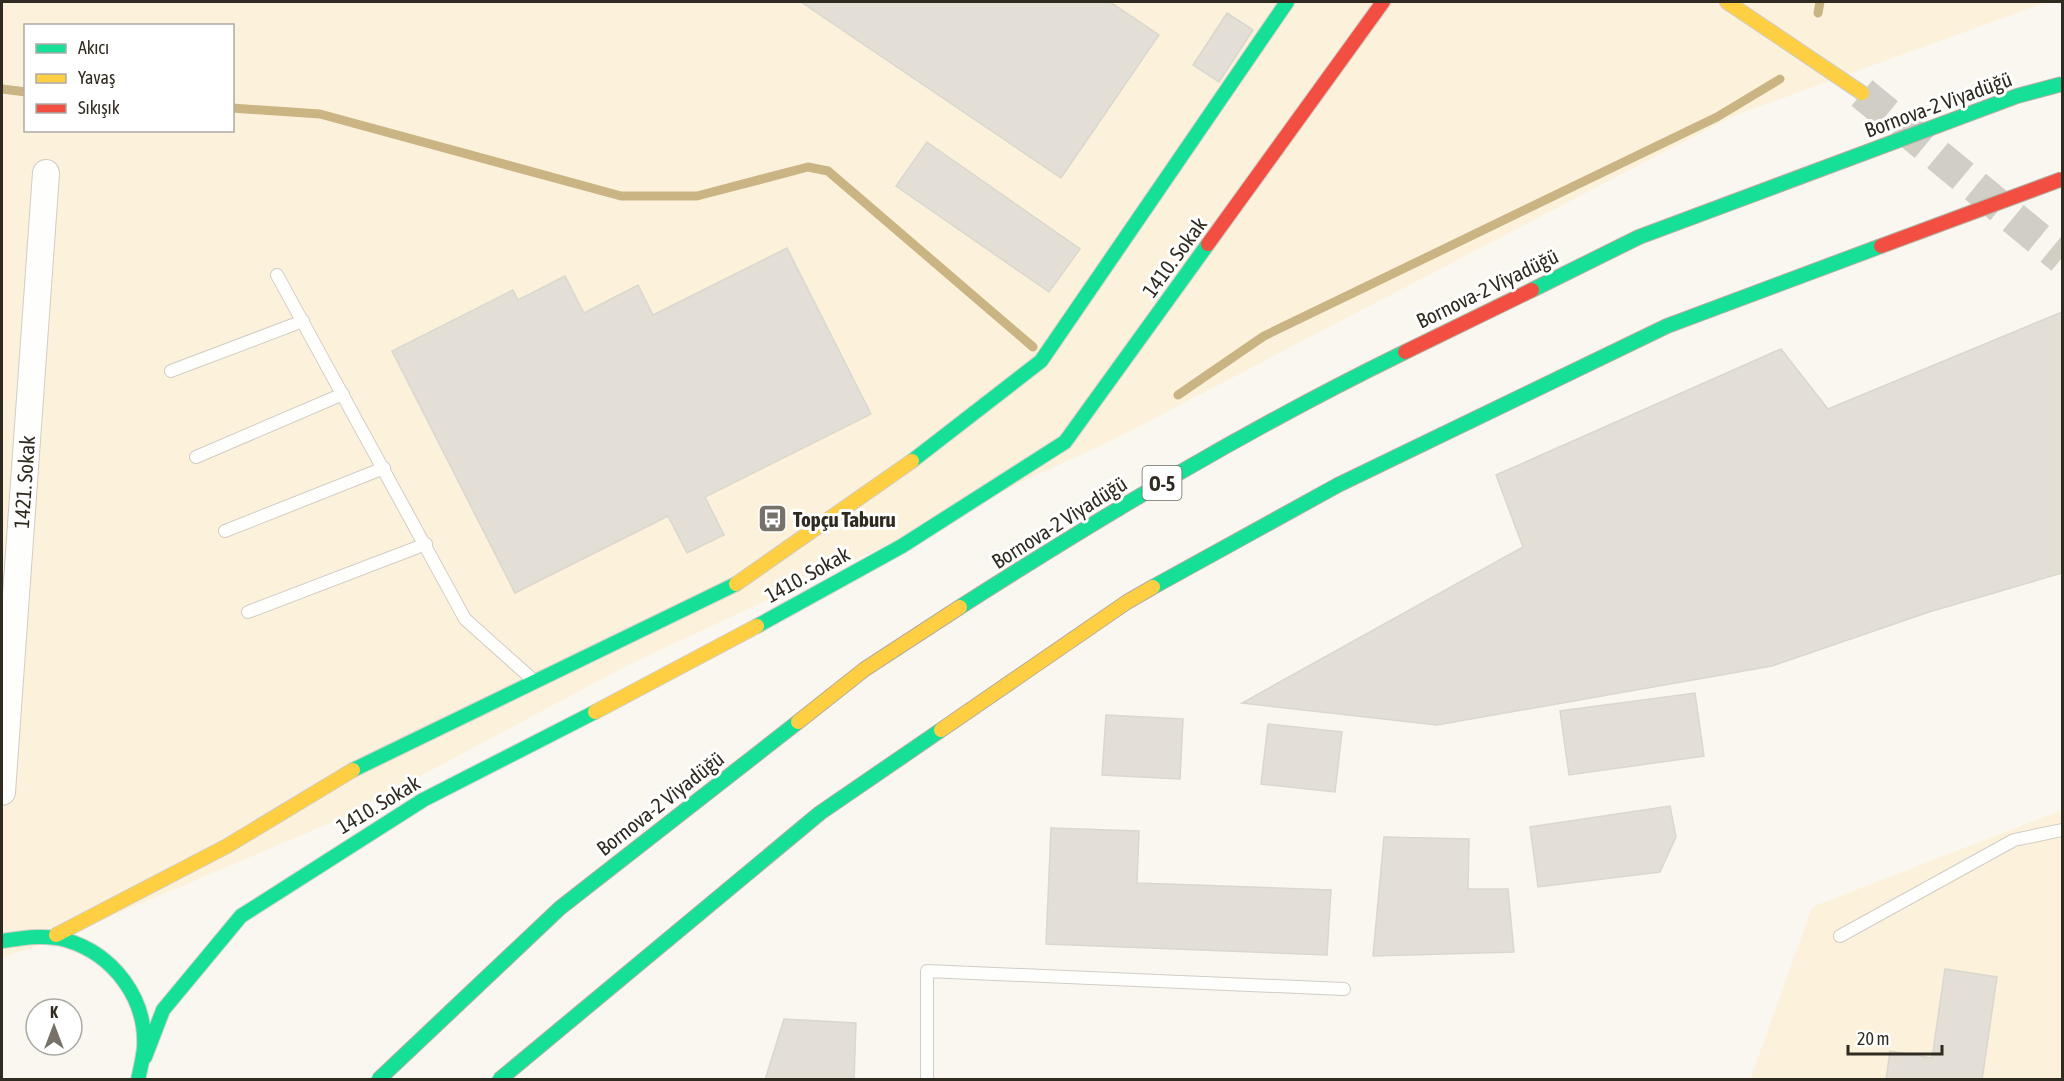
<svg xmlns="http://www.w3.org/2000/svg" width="2064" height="1081" viewBox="0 0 2064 1081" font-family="'Asap Condensed',sans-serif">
  <rect width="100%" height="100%" fill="#f9f7f0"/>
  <!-- built -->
  <g fill="#fcf2db" fill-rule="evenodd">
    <path d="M2 2H2047L1733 116 1117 438 630 664 342 818 60 938 2 958ZM26 26H232V130H26Z"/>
    <path d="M2062 810V1079L1750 1080 1812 907Z"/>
  </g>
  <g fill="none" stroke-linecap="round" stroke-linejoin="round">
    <!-- stream -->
    <g stroke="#cab483" stroke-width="9">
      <path d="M1818 13 1820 2"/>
      <path d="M2 89 26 92"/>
      <path d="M232 108 320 114 621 196H697L808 167 828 171 1033 347"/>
      <path d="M1178 395 1264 336 1717 117 1780 79"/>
    </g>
  </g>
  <!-- building -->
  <g fill="#e3dfd6" stroke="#dad7ce" stroke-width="1.5">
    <path d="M801 2H1110L1159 35 1061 178Z"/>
    <path d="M1227 13 1253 30 1219 82 1193 65Z"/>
    <path d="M927 142 1080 249 1049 292 896 186Z"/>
    <path d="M787 248 871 414 705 497 724 535 687 553 668 516 515 593 392 351 513 290 518 300 565 276 584 313 638 285 653 315Z"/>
    <path d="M2062 312V573L1929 612 1772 666 1437 725 1242 703 1523 547 1496 475 1781 349 1828 409Z"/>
    <path d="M1695 693 1704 756 1569 775 1560 711Z"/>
    <path d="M1106 715 1183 719 1180 779 1102 775Z"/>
    <path d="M1268 724 1342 732 1335 792 1261 784Z"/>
    <path d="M1670 806 1676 837 1660 872 1538 887 1530 827Z"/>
    <path d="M1051 828 1139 831 1137 883 1331 890 1327 955 1046 944Z"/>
    <path d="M1384 837 1469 839 1468 889H1508L1514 952 1373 956Z"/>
    <path d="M1945 969 1997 977 1982 1080H1886L1890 1051 1932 1058Z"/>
    <path d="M784 1019 856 1023 854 1080H765Z"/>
  </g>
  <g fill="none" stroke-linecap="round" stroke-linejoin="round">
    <!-- secondary-tunnel -->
    <path stroke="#d1cec6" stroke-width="33" stroke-dasharray="33 16" stroke-linecap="butt" d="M1862 93 2062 258"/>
    <defs>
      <g id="lane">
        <path d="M277 275 465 619 532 679"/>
        <path d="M171 371 303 321"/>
        <path d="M196 457 343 394"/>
        <path d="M225 531 384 468"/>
        <path d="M248 612 426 544"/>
        <path d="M1840 936 2014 840 2062 830"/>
        <path d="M927 1080V971L1344 989"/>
      </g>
      <path id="street" d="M2 792 46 173"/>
      <g id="fast">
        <path d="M912 461 1041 361 1287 2"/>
        <path d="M757 626 902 546 1065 442 1208 244"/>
        <path d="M353 770 736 584"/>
        <path d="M2 941C23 938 45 934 66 940 113 954 147 998 144 1048 143 1059 140 1070 138 1080"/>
        <path d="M145 1057 163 1010 241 916 423 800 595 712"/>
      </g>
      <g id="slow">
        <path d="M1727 2 1862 93"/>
        <path d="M736 584 912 461"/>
        <path d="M595 712 757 626"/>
        <path d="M56 935 227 846 353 770"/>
      </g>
      <path id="jam" d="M1208 244 1383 2"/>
    </defs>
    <!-- lane casing -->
    <use href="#lane" stroke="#d1cdc5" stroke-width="14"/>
    <!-- street casing -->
    <use href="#street" stroke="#d1cdc5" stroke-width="28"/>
    <!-- fast casing -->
    <use href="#fast" stroke="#d1cdc5" stroke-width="16"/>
    <!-- slow casing -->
    <use href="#slow" stroke="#d1cdc5" stroke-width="16"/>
    <!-- jam casing -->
    <use href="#jam" stroke="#d1cdc5" stroke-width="16"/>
    <!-- lane -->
    <use href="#lane" stroke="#fefefd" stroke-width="12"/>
    <!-- street -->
    <use href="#street" stroke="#fefefd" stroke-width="26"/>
    <!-- fast -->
    <use href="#fast" stroke="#16e098" stroke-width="14"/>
    <!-- slow -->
    <use href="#slow" stroke="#ffcf43" stroke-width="14"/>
    <!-- jam -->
    <use href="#jam" stroke="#f24e42" stroke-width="14"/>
    <defs>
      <g id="fast-bridge">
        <path d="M1532 290 1639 237 2017 96 2062 84"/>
        <path d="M1153 587 1338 485 1667 326 1881 246"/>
        <path d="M960 607C1104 515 1251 427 1405 352"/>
        <path d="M378 1080 560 908 798 722"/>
        <path d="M499 1080 820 813 941 730"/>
      </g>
      <g id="slow-bridge">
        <path d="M798 722 865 669 960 607"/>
        <path d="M941 730 1127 602 1153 587"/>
      </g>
      <g id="jam-bridge">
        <path d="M1881 246 2062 179"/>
        <path d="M1405 352 1532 290"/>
      </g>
    </defs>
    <!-- fast-bridge casing -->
    <use href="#fast-bridge" stroke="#b4ad9e" stroke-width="16" stroke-linecap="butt"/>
    <!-- slow-bridge casing -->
    <use href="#slow-bridge" stroke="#b4ad9e" stroke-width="16" stroke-linecap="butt"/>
    <!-- jam-bridge casing -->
    <use href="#jam-bridge" stroke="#b4ad9e" stroke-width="16" stroke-linecap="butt"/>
    <!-- fast-bridge -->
    <use href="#fast-bridge" stroke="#16e098" stroke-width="14"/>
    <!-- slow-bridge -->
    <use href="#slow-bridge" stroke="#ffcf43" stroke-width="14"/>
    <!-- jam-bridge -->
    <use href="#jam-bridge" stroke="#f24e42" stroke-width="14"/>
  </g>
  <!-- icons -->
  <defs>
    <symbol id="bus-square" viewBox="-11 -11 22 22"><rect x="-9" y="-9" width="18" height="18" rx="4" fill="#767269" stroke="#fff"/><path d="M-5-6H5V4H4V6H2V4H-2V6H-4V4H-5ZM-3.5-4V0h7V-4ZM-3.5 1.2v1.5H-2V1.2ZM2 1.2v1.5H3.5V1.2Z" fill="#fff"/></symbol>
  </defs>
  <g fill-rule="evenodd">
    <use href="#bus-square" x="756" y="502" width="33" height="33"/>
  </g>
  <g text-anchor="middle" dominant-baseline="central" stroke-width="6" stroke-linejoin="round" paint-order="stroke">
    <!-- shield labels -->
    <rect fill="#fff" stroke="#6e6b63" stroke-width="1.5" x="1142.5" y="466" width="39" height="34" rx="4.5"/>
    <g font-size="20" font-weight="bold" fill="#302b20">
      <text x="1162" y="483">O-5</text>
    </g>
    <!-- street labels -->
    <g font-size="21" fill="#302b20" stroke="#fff">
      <text transform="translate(1938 104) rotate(-20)">Bornova-2 Viyadüğü</text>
      <text transform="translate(1174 257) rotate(-54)">1410. Sokak</text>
      <text transform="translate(1487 288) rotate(-26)">Bornova-2 Viyadüğü</text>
      <text transform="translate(24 482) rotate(-86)">1421. Sokak</text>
      <text transform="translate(1059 522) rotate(-32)">Bornova-2 Viyadüğü</text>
      <text transform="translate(807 574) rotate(-29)">1410. Sokak</text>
      <text transform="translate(660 803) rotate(-38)">Bornova-2 Viyadüğü</text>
      <text transform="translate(378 804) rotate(-31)">1410. Sokak</text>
    </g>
    <!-- poi labels -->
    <g font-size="21" font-weight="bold" fill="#302b20" stroke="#fff" text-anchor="start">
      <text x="793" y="519">Topçu Taburu</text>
    </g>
  </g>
  <!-- border -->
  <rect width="2064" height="1081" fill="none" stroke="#302b20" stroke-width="6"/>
  <!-- legend -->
  <rect x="24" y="24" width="210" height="108" fill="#ffffff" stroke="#acaaa6" stroke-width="1.5"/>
  <rect x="36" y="44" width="30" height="9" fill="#16e098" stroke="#acaaa6" stroke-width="1.5"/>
  <text x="78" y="54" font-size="18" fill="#302b20">Akıcı</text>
  <rect x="36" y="74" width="30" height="9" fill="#ffcf43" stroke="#acaaa6" stroke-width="1.5"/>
  <text x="78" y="84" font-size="18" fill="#302b20">Yavaş</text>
  <rect x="36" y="104" width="30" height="9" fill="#f24e42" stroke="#acaaa6" stroke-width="1.5"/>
  <text x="78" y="114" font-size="18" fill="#302b20">Sıkışık</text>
  <!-- north arrow -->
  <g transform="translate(54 1027)"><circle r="28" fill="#ffffff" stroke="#acaaa6" stroke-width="1.5"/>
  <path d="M0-4.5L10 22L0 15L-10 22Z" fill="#767269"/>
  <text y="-9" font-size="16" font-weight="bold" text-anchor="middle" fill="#302b20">K</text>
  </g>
  <!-- scale -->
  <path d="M1848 1045v9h94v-9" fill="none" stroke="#302b20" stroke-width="3"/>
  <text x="1857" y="1045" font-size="18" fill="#302b20" stroke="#ffffff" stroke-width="4.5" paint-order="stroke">20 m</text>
</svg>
